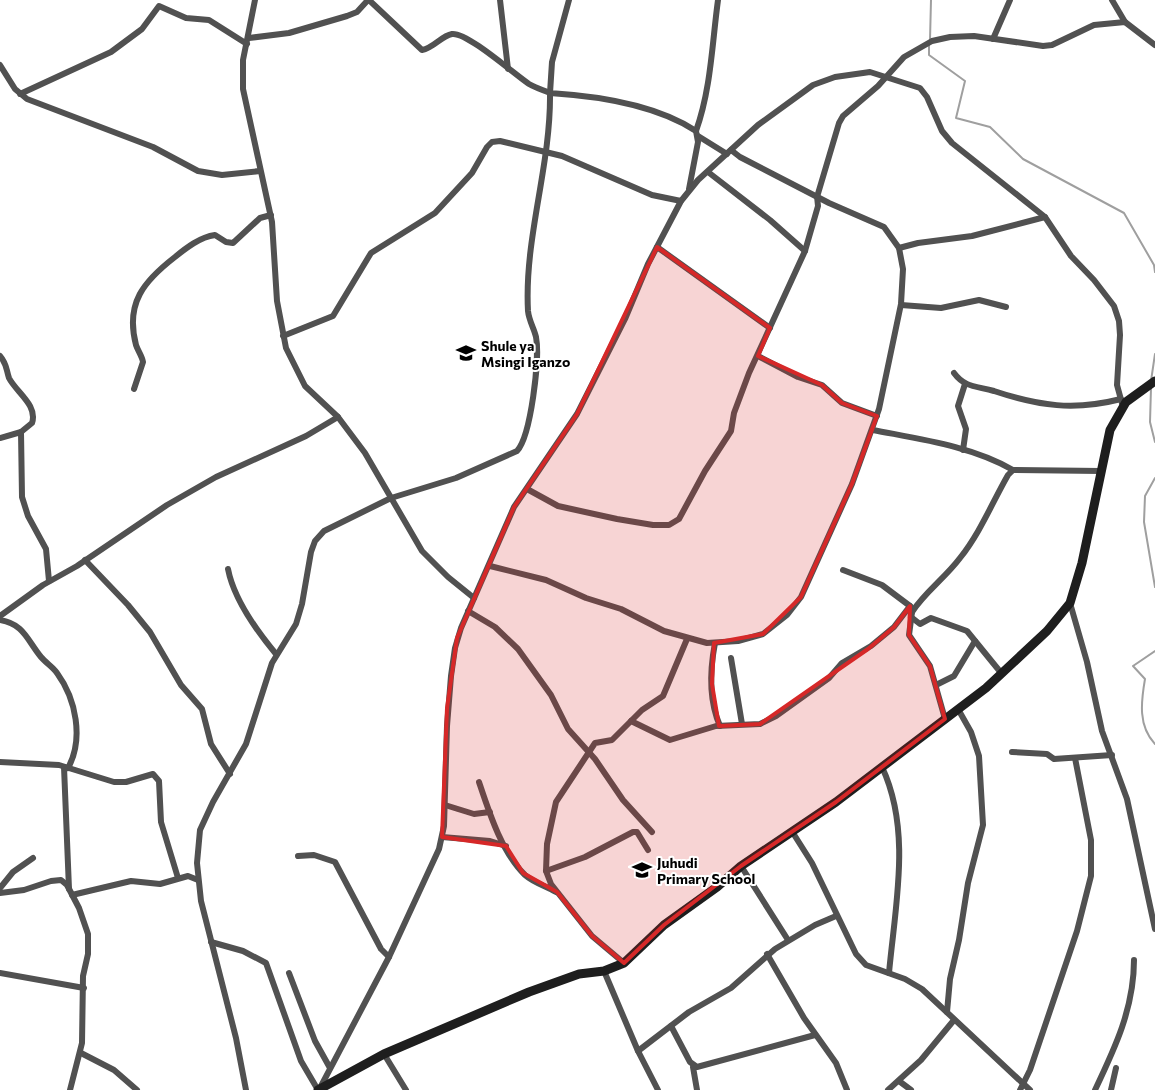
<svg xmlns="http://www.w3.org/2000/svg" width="1155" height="1090" viewBox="0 0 1155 1090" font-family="Commissioner,sans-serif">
  <rect width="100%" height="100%" fill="#fff"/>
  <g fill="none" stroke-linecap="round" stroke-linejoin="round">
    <!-- stream -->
    <g stroke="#9f9f9f" stroke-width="2">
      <path d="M930 40 931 0"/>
      <path d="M929 45V55L965 81 956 118 990 127 1023 159 1124 213 1154 265 1155 272"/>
      <path d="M1151 381 1155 354"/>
      <path d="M1151 388 1150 422 1155 442"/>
      <path d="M1155 478 1145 496 1144 522 1155 587"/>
      <path d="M1155 651 1133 666 1145 679C1141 702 1138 726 1155 744"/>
    </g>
    <!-- street -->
    <g stroke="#515151" stroke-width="6">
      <path d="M255 0 243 60V89L272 222 277 301 286 348 305 386 338 417 365 453 422 551 448 577 474 598"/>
      <path d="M500 0 508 69"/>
      <path d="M569 0 552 62 550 93C598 96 655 104 696 131L698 142 689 189"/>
      <path d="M1112 0 1125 22"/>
      <path d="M249 38 289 33 347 16 357 12 368 0"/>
      <path d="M993 39 1010 0"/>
      <path d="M0 65 15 89 27 99 153 147 198 171 222 175 260 171"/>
      <path d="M20 94 111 52 142 29 159 6 186 18 209 20 247 44"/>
      <path d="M696 131C711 89 712 44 718 0"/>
      <path d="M698 136 727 154"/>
      <path d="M708 172 770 220 805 251"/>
      <path d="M817 197 839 123 843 116 878 86 904 57 932 41 950 37 974 36 1043 46 1052 45 1094 25 1125 22 1155 45"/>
      <path d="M657 247 770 328"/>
      <path d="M899 248 918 243 972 236 1045 217"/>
      <path d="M901 305 941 308 979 300 1006 307"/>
      <path d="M283 336 333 316 371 253 435 213 472 173 487 147 492 142 500 141 562 156 652 195 681 201"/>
      <path d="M0 356C7 364 6 369 9 378 16 392 38 405 32 423L21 432 22 497 28 516 46 549 49 581"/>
      <path d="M758 356 798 377 822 385 842 403 877 416"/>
      <path d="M954 373C965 388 977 386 994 391 1039 406 1074 411 1121 399"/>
      <path d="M134 389 143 362C142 356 138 351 136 345 125 303 144 281 175 257 186 248 200 237 215 235L226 242 233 243 260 218 271 215"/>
      <path d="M873 430C919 439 972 446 1013 470"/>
      <path d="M0 438 21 432"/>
      <path d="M963 450 966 429 958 406 965 384"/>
      <path d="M527 489 558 506 617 519 653 525H669L679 519 705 471 731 431 734 413 749 373 805 251 818 206 817 196"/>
      <path d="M85 560 128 605 150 632 181 685 202 709 211 744 230 774"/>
      <path d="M490 566 546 580 586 598 621 609 664 631 707 643 738 641 763 634 787 615 801 597 852 484 879 409 901 304 903 269 899 248 884 227 829 203 740 157 731 150"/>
      <path d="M228 569C234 600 256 630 276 654"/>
      <path d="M843 570 882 585 910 606 912 612 909 635 930 666 945 719"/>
      <path d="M1070 603 1087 662 1102 731 1127 799 1155 929"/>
      <path d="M468 611 495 627 518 649 551 695 568 729 595 759 623 800 652 832"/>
      <path d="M912 612C925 592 945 578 960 558 980 533 992 503 1008 475L1013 470 1101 471"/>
      <path d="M0 616 43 585 77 566 167 505 216 477 306 436 338 417"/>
      <path d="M911 617 920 624 931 618 967 631 1002 674"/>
      <path d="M0 620C24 624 27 640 41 657 46 663 53 667 57 673 76 699 84 739 68 768"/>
      <path d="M715 643C710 669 709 701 720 726"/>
      <path d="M731 658 742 724"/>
      <path d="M936 685 954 676 975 641"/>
      <path d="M631 721 670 740 716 726 760 724 776 716 829 678 842 663 871 646 894 627 910 606"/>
      <path d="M1012 752 1047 754 1054 759 1112 755"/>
      <path d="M0 762 59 765 114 782H126L153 774 159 781 161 822 178 878"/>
      <path d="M64 767 69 889"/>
      <path d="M882 767C912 831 895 906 889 973"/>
      <path d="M479 782C489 812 502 853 525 875 534 883 546 886 556 892"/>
      <path d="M445 805 474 814 490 812"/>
      <path d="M793 833 812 863 856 954 866 965 905 979 922 989 1030 1090"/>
      <path d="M442 837 490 841 506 846"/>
      <path d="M298 856 314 855 335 862 381 949 389 957"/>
      <path d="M741 866 788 940"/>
      <path d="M546 871 585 857 633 832H637L648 850"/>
      <path d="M0 888 13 872 33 858"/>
      <path d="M0 893 24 890 51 881 61 880 67 885 79 908 88 934V954L83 976 82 1043 70 1090"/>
      <path d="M72 895 131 881 160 884 188 876 198 880"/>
      <path d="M211 942 243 951 266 963 301 1061 318 1090"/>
      <path d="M767 954 804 1018 836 1063 847 1090"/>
      <path d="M624 963 592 936 551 884 546 871 547 844 556 802 595 743 612 740 642 710 663 696 687 639"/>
      <path d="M604 971 638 1051 658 1090"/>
      <path d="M0 973 84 988"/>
      <path d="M289 973 315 1041 330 1068"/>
      <path d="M947 1012 950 979 959 940 968 883 983 825 979 756 971 732 958 709"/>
      <path d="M671 1026 690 1062 697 1067 815 1035"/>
      <path d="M638 1051 689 1012 731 988 775 949 815 925 836 916"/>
      <path d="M81 1053 114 1070 137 1090"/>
      <path d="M384 1054 406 1090"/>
      <path d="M693 1067 697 1090"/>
      <path d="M899 1081 911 1090"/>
      <path d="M320 1088 389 957 439 849 444 826 447 726 451 676 455 648 461 628 514 507 577 414 625 319 648 264 681 201 698 180 758 125 813 85 835 77 870 72 920 88 927 97 942 131 952 143 1045 217 1071 256 1094 280 1114 306 1119 321 1120 335 1117 385 1123 407"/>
      <path d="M246 1090 236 1038 201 901 197 863 200 830 213 802 246 744 272 663 296 624 302 604 311 552 315 541 324 531 391 498 456 478 517 451C531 436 540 358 536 337 534 328 529 321 528 311 524 238 551 166 550 93 543 90 536 88 529 84 514 74 467 32 452 34 441 36 434 48 422 50L369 0"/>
      <path d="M888 1090 921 1060 954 1020"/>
      <path d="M1020 1090 1030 1070 1077 931 1091 876V840L1075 758"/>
      <path d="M1095 1090C1115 1048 1134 1008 1134 960"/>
      <path d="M1111 1090 1116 1068"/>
    </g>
    <!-- secondary -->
    <path stroke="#1e1e1e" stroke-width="9" d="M318 1090 384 1054 529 992 579 974 604 971 624 963 664 925 717 887 741 866 836 802 986 688 1047 631 1070 603 1082 563 1110 430 1126 402 1155 381"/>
  </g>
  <!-- marked area -->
  <path fill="#d62828" fill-opacity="0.2" stroke="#d62828" stroke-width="4" stroke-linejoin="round" d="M657 247 770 328 758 356 822 385 842 403 877 416 852 484 801 597 763 634 714 643 712 684 719 726 760 724 868 649 894 627 910 606 909 635 930 666 945 719 836 802 741 866 664 925 624 963 592 936 557 892 523 873 506 846 442 837 447 708 457 638 514 507 577 414Z"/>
  <!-- icons -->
  <defs>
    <symbol id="school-bare" viewBox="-9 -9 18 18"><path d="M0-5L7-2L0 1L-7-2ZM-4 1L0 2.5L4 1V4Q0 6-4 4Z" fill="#000" stroke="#fff" stroke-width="2.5" paint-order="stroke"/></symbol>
  </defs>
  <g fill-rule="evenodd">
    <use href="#school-bare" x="452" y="339" width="28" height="28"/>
    <use href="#school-bare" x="628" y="856" width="28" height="28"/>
  </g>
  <g text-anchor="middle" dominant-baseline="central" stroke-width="4" stroke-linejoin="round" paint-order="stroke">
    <!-- poi labels -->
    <g font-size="14" font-weight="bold" fill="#000" stroke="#fff" text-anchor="start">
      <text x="481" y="345">Shule ya<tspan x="481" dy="16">Msingi Iganzo</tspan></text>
      <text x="657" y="862">Juhudi<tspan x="657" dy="16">Primary School</tspan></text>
    </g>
  </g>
</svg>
